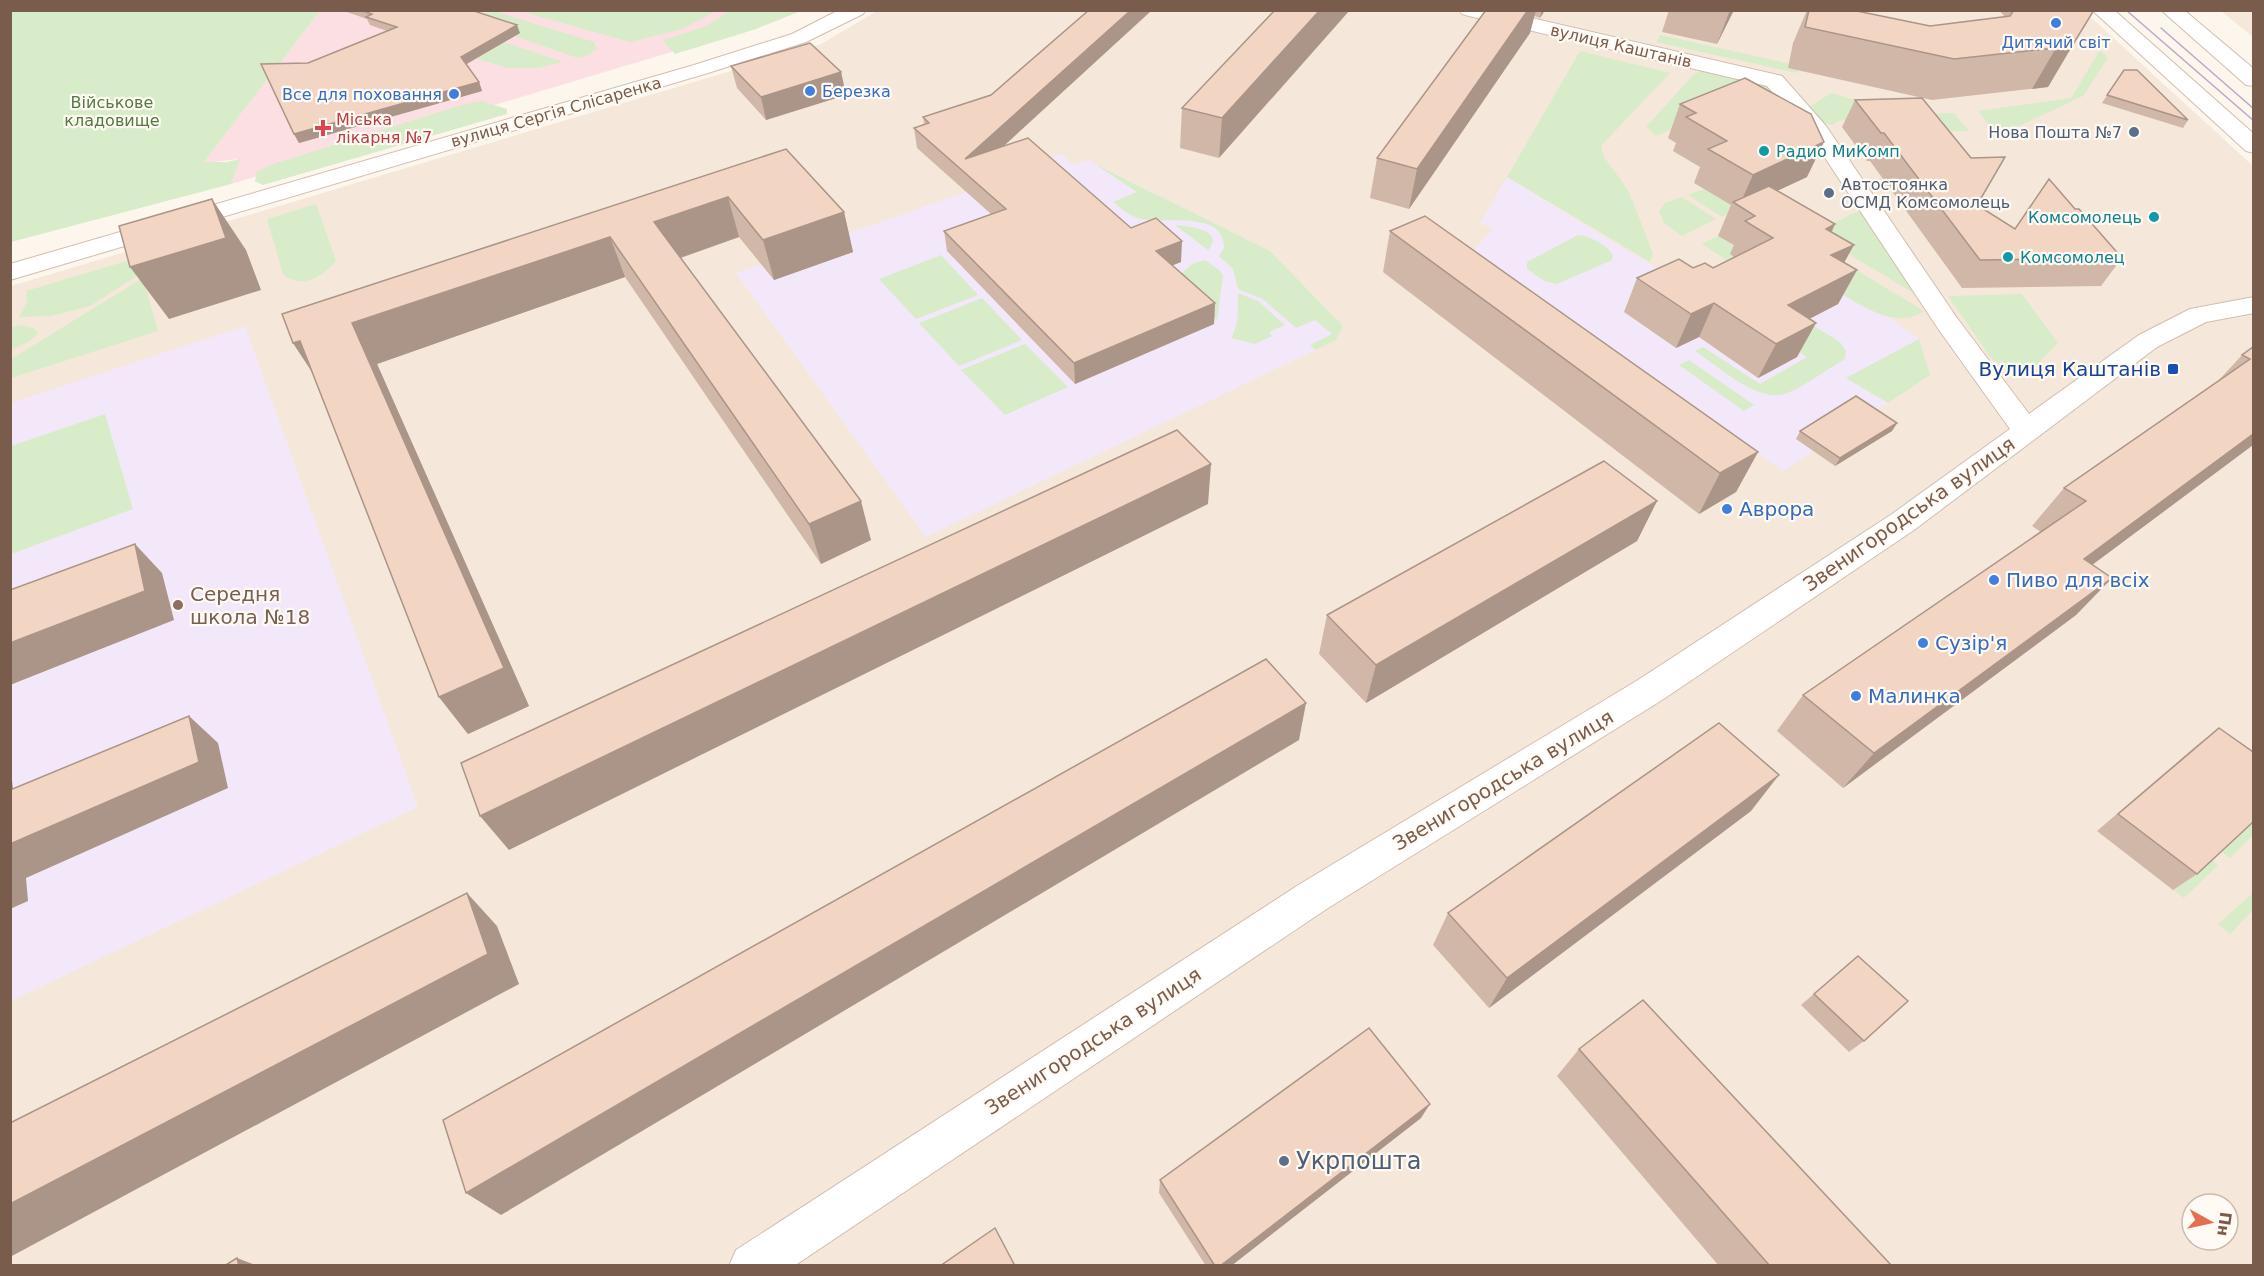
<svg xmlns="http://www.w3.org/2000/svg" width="2264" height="1276" viewBox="0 0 2264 1276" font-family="'DejaVu Sans',sans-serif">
  <rect width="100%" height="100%" fill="#fdf6ec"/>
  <!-- residential -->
  <g fill="#f5e8da" fill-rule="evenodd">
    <path d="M877 11H2084L2253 166V1265L11 1266V286L821 44ZM2192 1204H2228V1240H2192Z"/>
    <path d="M2221 11H2253V37Z"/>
  </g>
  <!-- education -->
  <g fill="#f3e8fa">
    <path d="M1062 154 1073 165 1088 160 1270 251 1343 326 1336 340 926 537 736 273 966 192 986 179Z"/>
    <path d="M1507 177 1715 304 1835 279 1919 339 1930 375 1783 471 1473 252 1493 228 1480 223Z"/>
    <path d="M245 326 418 807 11 1001V403Z"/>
  </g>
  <!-- medical -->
  <path fill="#fbdfe3" d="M320 11H793L738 32 231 184 239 159 203 163Z"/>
  <!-- green -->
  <g fill="#d8ecc9">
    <path d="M452 10 469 14 497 12 594 42 597 48 589 55 578 58 514 36Z"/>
    <path d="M731 10 801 11 753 30 675 54 662 40 704 27Z"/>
    <path d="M11 11H320L204 162H227L240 159 231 184 11 242Z"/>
    <path d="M520 11 715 10V11L683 29 630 42Z"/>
    <path d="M383 29 481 56 504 42 563 62 537 68H507Z"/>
    <path d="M1660 35 1800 66 1797 73 1656 42Z"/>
    <path d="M2100 50 2108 58 2083 96 2019 126 1992 128 1978 111 2071 98Z"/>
    <path d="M1580 51 1670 73 1601 146 1604 157 1628 190 1653 253 1650 262 1507 177Z"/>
    <path d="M1701 71H1711L1767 86 1810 133 1731 104 1656 136 1646 127 1694 74Z"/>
    <path d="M1831 93 1898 112 1838 121 1832 125 1817 121 1809 107Z"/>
    <path d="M481 101 507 109V114L263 185 255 181 257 172 273 164 465 104Z"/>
    <path d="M1954 113 1969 131 1925 132 1910 114Z"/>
    <path d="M1095 164 1270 251 1343 326 1336 340 1315 350 1310 345 1332 334 1315 320 1296 328 1263 299 1238 289 1233 269 1219 256 1224 248C1225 210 1165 224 1141 219 1129 216 1122 209 1113 202L1137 192Z"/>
    <path d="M1704 189 1745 206 1722 217 1688 195Z"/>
    <path d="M1682 197 1716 219 1682 236 1664 223 1659 211 1665 203Z"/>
    <path d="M316 204 336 261C323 276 302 291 283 274L267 219Z"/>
    <path d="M1856 212H1860L1915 294 1814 233Z"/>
    <path d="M1175 225C1188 226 1226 230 1208 250Z"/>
    <path d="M1578 235C1591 236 1606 245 1613 255L1612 260 1557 284 1544 281 1527 269V262Z"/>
    <path d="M1718 236 1740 249 1748 266 1740 269 1702 244Z"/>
    <path d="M190 242 90 306 51 316 19 317 27 302 26 291Z"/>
    <path d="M941 255 978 295 916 319 879 279Z"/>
    <path d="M1205 260 1219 270 1223 275 1217 320 1179 286V276L1192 264Z"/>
    <path d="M1858 271 1924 311C1895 333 1850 299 1826 283L1840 282Z"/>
    <path d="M143 278 158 331 11 378V359Z"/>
    <path d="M1238 293 1258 301 1285 325 1269 332 1272 336 1255 344 1231 338C1239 325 1238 308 1238 293Z"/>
    <path d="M2022 294 2058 343 2028 374 2010 372 1991 358 1948 296Z"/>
    <path d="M982 298 1022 340 959 366 919 323Z"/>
    <path d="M1788 310 1840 342 1846 351 1845 359C1829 368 1801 389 1784 394 1756 402 1718 366 1695 351L1703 347 1760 384 1807 357 1759 326Z"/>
    <path d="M20 325 33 328 38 333 30 341 11 350V327Z"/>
    <path d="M1919 339 1930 375 1888 403 1846 378Z"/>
    <path d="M1025 344 1068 387 1005 415 961 370Z"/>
    <path d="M1689 360 1754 405 1744 411 1679 365Z"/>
    <path d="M105 414 133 509 11 554V446Z"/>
    <path d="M2253 816V835L2230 858 2218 849Z"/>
    <path d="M2208 857 2218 865 2184 898 2173 890Z"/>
    <path d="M2253 893V910L2230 934 2218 924Z"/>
  </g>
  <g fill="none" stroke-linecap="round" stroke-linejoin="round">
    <defs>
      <g id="minor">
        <path d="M839 10H866L863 14 806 42 708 73 10 280V264L694 65 792 34Z"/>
        <path d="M1459 10H1497L1782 76 1826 126 1957 318 2029 414 2139 335 2190 309 2254 297V313L2206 322 2157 347 1914 530 1662 700 1328 908 794 1266H729L736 1250 1300 884 1638 680 1892 514 2010 429 1939 330 1810 135 1767 86 1469 16 1462 14Z"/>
        <path d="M2092 10H2114L2254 134V153L2246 151Z"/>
        <path d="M2161 10H2184L2254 69V86L2246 85Z"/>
      </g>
    </defs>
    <!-- minor casing -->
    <use href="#minor" stroke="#d1beb0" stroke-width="2"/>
    <!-- minor -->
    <use href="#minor" fill="#fff" fill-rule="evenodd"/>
    <!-- tram -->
    <g stroke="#b9a8c9" stroke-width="1.5">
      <path d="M2126 10 2254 121"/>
      <path d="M2161 28 2254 109"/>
    </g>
  </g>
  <!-- wall -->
  <g fill="#d1b7a8">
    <path d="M341 10H471L520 33 466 64 479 82 482 91 299 143 294 134 308 63 387 31 370 25 367 19Z"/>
    <path d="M1089 10H1152L1003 146 1131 228 1181 262 1172 265 1215 303 1214 324 1075 384 947 251 944 231 991 214 917 148 914 128 924 124 923 117 991 95Z"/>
    <path d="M1275 10 1219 158 1180 148 1182 108Z"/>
    <path d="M1486 10H1545L1540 18 1534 16 1530 33 1409 209 1370 198 1377 158Z"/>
    <path d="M1669 10H1734L1717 44 1662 32Z"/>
    <path d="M1807 10H1852L1930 26 2005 17 1999 10H2094L2048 87 1932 100 1788 68 1793 43Z"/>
    <path d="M731 66 841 72 846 95 766 120 737 88Z"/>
    <path d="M2124 70 2188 120 2183 128 2102 103Z"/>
    <path d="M1855 100 1977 205 2015 229 2075 209 2122 258 2101 286 1962 288 1870 161H1867L1842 127Z"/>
    <path d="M1680 104 1807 177 1777 191 1835 224 1832 232 1844 263 1857 270 1838 304 1809 319 1797 357 1758 378 1699 337 1676 348 1624 312 1637 278 1693 268H1713L1734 257 1730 254 1734 245 1718 236 1731 205 1694 183 1700 167 1673 151 1676 143 1668 138Z"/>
    <path d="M786 149 844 212 853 252 774 280 739 237 681 258 871 540 821 564 625 277 377 364 529 706 468 734 439 697 312 372 293 343Z"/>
    <path d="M1390 231 1758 452 1736 492 1699 514 1383 272Z"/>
    <path d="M2253 347V445L2092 565 2112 578 2076 615 1843 788 1777 731 1803 695 2041 532 2032 526 2064 488 2219 380 2242 355Z"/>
    <path d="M1897 423 1892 431 1835 466 1796 439 1800 431Z"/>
    <path d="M1657 501 1637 541 1366 703 1319 654 1327 615Z"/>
    <path d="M2219 728 2197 874 2173 890 2097 831 2196 746Z"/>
    <path d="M1751 811 1489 1008 1433 945 1448 913Z"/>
    <path d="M1858 956 1864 1041 1849 1052 1801 1005Z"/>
    <path d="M1579 1049 1892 1266H1719L1557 1076Z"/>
    <path d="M1421 1118 1231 1266H1206L1159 1193 1160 1180Z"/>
  </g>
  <!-- shaded-wall -->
  <g fill="#aa9588">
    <path d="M1131 10H1152L970 177 965 159Z"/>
    <path d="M1320 10H1350L1219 158 1222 118Z"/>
    <path d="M1528 10H1536L1530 33 1409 209 1417 169Z"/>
    <path d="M1542 10H1545L1540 18Z"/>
    <path d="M1730 10H1734L1717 44Z"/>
    <path d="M517 25 520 33 465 65 461 57Z"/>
    <path d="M2072 46 2048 87 2032 89 2056 48Z"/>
    <path d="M841 72 846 95 766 120 761 97Z"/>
    <path d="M479 82 482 91 299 143 294 134Z"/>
    <path d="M1824 142 1807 177 1742 207 1739 206 1753 175Z"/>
    <path d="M728 197 739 237 668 262 654 222Z"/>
    <path d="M212 199 246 250 261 290 169 319 130 267Z"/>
    <path d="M844 212 853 252 774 280 763 240Z"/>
    <path d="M1835 224 1818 258 1826 229Z"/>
    <path d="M610 237 625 277 377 364 529 706 468 734 439 697 352 323Z"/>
    <path d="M1182 241 1181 262 1156 272V251Z"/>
    <path d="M1854 245 1835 279 1831 255Z"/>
    <path d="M1857 270 1838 304 1771 339 1788 305Z"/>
    <path d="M1215 303 1214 324 1075 384 1074 363Z"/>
    <path d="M1714 303 1699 337 1676 348 1691 314Z"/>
    <path d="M1816 323 1797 357 1758 378 1776 344Z"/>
    <path d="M300 341 320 384 293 343Z"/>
    <path d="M1897 423 1892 431 1835 466 1840 458Z"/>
    <path d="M2253 434V445L2049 597 2084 559Z"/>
    <path d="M1758 452 1736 492 1699 514 1720 473Z"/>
    <path d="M1211 464 1208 504 509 850 480 816Z"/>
    <path d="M861 501 871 540 821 564 809 524Z"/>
    <path d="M1657 501 1637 541 1366 703 1376 665Z"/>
    <path d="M135 544 162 573 174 620 10 685V643Z"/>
    <path d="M2112 578 2076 615 1843 788 1874 753Z"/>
    <path d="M1306 703 1299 740 501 1215 466 1193Z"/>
    <path d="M189 716 218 743 228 788 26 878 28 901 10 909V844Z"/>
    <path d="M10 765 18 828 10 823Z"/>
    <path d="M1779 775 1751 811 1489 1008 1507 978Z"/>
    <path d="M467 893 497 926 519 984 10 1257V1204Z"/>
    <path d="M1430 1104 1421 1118 1231 1266H1220Z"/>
    <path d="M237 1258 258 1266H239Z"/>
  </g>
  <!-- building -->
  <g fill="#f3d5c3" stroke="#aa9588" stroke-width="1.5">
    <path d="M361 10H471L517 25 461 57 479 82 294 134 261 64 308 63 397 27 366 17 372 14Z"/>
    <path d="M1089 10H1131L965 159 1028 138 1131 228 1156 218 1182 241 1156 251 1215 303 1074 363 944 231 1006 209 914 128 929 123 923 117 991 95Z"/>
    <path d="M1275 10H1320L1222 118 1182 108Z"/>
    <path d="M1486 10H1528L1417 169 1377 158Z"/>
    <path d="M1809 10H1852L1930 26 2010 16 2014 10H2094L2072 46 1954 59 1805 27Z"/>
    <path d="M810 43 841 72 761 97 731 66Z"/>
    <path d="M2124 70H2137L2188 120 2107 95Z"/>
    <path d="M1745 78 1811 114 1824 142 1753 175 1708 149 1727 141 1686 117 1696 113 1680 104Z"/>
    <path d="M1922 98 1971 158 2005 157 1977 205 2015 229 2049 179 2075 209H2079L2122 258 1980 260 1884 133H1881L1855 100Z"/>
    <path d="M786 149 844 212 763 240 728 197 654 222 861 501 809 524 610 237 352 323 504 668 439 697 300 341 293 343 282 314Z"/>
    <path d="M1769 186 1835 224 1826 229 1854 245 1831 255 1857 270 1788 305 1816 323 1776 344 1714 303 1691 314 1637 278 1679 259 1693 268 1705 263 1713 268 1773 238 1745 221 1755 216 1733 202Z"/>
    <path d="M212 199 226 238 130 267 119 226Z"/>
    <path d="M1425 216 1758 452 1720 473 1390 231Z"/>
    <path d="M2253 347V434L2084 559 2112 578 1874 753 1803 695 2086 501 2064 488 2250 359 2242 355Z"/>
    <path d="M1856 396 1897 423 1840 458 1800 431Z"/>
    <path d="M1177 430 1211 464 480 816 461 763Z"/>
    <path d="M1604 461 1657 501 1376 665 1327 615Z"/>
    <path d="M135 544 145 591 10 643V590Z"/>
    <path d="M1266 659 1306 703 466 1193 443 1120Z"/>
    <path d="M189 716 199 762 10 844V790Z"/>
    <path d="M1719 723 1779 775 1507 978 1448 913Z"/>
    <path d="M2219 728 2253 752V822L2197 874 2118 814Z"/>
    <path d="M467 893 488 954 10 1204V1123Z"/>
    <path d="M1858 956 1908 1001 1864 1041 1814 994Z"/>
    <path d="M1643 1000 1892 1266H1770L1579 1049Z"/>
    <path d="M1369 1028 1430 1104 1220 1266H1215L1160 1180Z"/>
    <path d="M995 1228 1015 1266H940Z"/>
    <path d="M237 1258 239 1266H224Z"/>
  </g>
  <!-- markers -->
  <g fill="#3f7fe0" stroke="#fffaf3" stroke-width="2">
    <circle cx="2056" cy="23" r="6"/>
    <circle cx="810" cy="91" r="6"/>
    <circle cx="454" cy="94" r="6"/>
    <circle cx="1727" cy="509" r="6"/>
    <circle cx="1994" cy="580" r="6"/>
    <circle cx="1923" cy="643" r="6"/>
    <circle cx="1856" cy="696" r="6"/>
  </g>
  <path fill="#e0444e" stroke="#fffaf3" stroke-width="2" d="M320 119h6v6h6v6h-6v6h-6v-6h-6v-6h6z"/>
  <g fill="#5c6f8a" stroke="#fffaf3" stroke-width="2">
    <circle cx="2134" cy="132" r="6"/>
    <circle cx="1829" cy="193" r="6"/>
    <circle cx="1284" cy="1161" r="6"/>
  </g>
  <g fill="#0f9aa8" stroke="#fffaf3" stroke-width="2">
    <circle cx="1764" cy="151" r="6"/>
    <circle cx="2154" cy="217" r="6"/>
    <circle cx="2008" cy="257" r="6"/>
  </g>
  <rect fill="#1a4fb4" stroke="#fffaf3" stroke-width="2" x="2167" y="363" width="12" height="12" rx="3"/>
  <circle fill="#8d6e63" stroke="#fffaf3" stroke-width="2" cx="178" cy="605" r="6"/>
  <g text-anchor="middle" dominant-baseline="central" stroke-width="4.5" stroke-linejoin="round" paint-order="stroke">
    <!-- far-shop labels -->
    <g font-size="16" fill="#366cbe" stroke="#fffaf3">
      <text x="2056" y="42">Дитячий світ</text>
      <text x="822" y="91" text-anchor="start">Березка</text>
      <text x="442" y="94" text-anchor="end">Все для поховання</text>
    </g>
    <!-- far-street labels -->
    <g font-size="16" fill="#7a5c4d" stroke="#fffaf3">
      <text transform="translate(1621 46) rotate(13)">вулиця Каштанів</text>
      <text transform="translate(556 112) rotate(-16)">вулиця Сергія Слісаренка</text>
    </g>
    <!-- far-park labels -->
    <g font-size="16" fill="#537a41" stroke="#fffaf3">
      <text x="112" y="102">Військове<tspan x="112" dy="18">кладовище</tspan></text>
    </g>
    <!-- far-health labels -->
    <g font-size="16" fill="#be3a42" stroke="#fffaf3" text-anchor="start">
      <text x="336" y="119">Міська<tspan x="336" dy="18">лікарня №7</tspan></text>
    </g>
    <!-- far-service labels -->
    <g font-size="16" fill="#4e5e75" stroke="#fffaf3" text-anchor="end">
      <text x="2122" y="132">Нова Пошта №7</text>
      <text x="1841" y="184" text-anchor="start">Автостоянка<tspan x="1841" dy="18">ОСМД Комсомолець</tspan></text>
    </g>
    <!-- far-culture labels -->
    <g font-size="16" fill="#0d838f" stroke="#fffaf3" text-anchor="start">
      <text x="1776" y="151">Радио МиКомп</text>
      <text x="2142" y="217" text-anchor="end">Комсомолець</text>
      <text x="2020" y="257">Комсомолец</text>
    </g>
    <!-- transit labels -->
    <g font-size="20" fill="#164399" stroke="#fffaf3" text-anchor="end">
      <text x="2161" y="369">Вулиця Каштанів</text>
    </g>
    <!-- shop labels -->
    <g font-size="20" fill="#366cbe" stroke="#fffaf3" text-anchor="start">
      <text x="1739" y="509">Аврора</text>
      <text x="2006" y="580">Пиво для всіх</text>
      <text x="1935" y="643">Сузір'я</text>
      <text x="1868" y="696">Малинка</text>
    </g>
    <!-- street labels -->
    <g font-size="20" fill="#7a5c4d" stroke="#fffaf3">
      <text transform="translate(1909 514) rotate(-35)">Звенигородська вулиця</text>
      <text transform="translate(1503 780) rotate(-31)">Звенигородська вулиця</text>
      <text transform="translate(1093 1041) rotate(-33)">Звенигородська вулиця</text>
    </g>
    <!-- education labels -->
    <g font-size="20" fill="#785e54" stroke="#fffaf3" text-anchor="start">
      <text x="190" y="594">Середня<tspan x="190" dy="23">школа №18</tspan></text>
    </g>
    <!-- near-service labels -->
    <g font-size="24" fill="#4e5e75" stroke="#fffaf3" text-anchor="start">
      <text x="1296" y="1161">Укрпошта</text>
    </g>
  </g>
  <!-- border -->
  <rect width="2264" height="1276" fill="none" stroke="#7a5c4d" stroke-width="24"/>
  <!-- north arrow -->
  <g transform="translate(2210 1222) rotate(98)"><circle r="28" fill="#fffaf3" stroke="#cabbb1" stroke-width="1.5"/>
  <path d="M0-4.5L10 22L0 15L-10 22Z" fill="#e76f51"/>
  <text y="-9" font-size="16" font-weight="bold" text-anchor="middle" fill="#7a5c4d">Пн</text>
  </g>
</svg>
